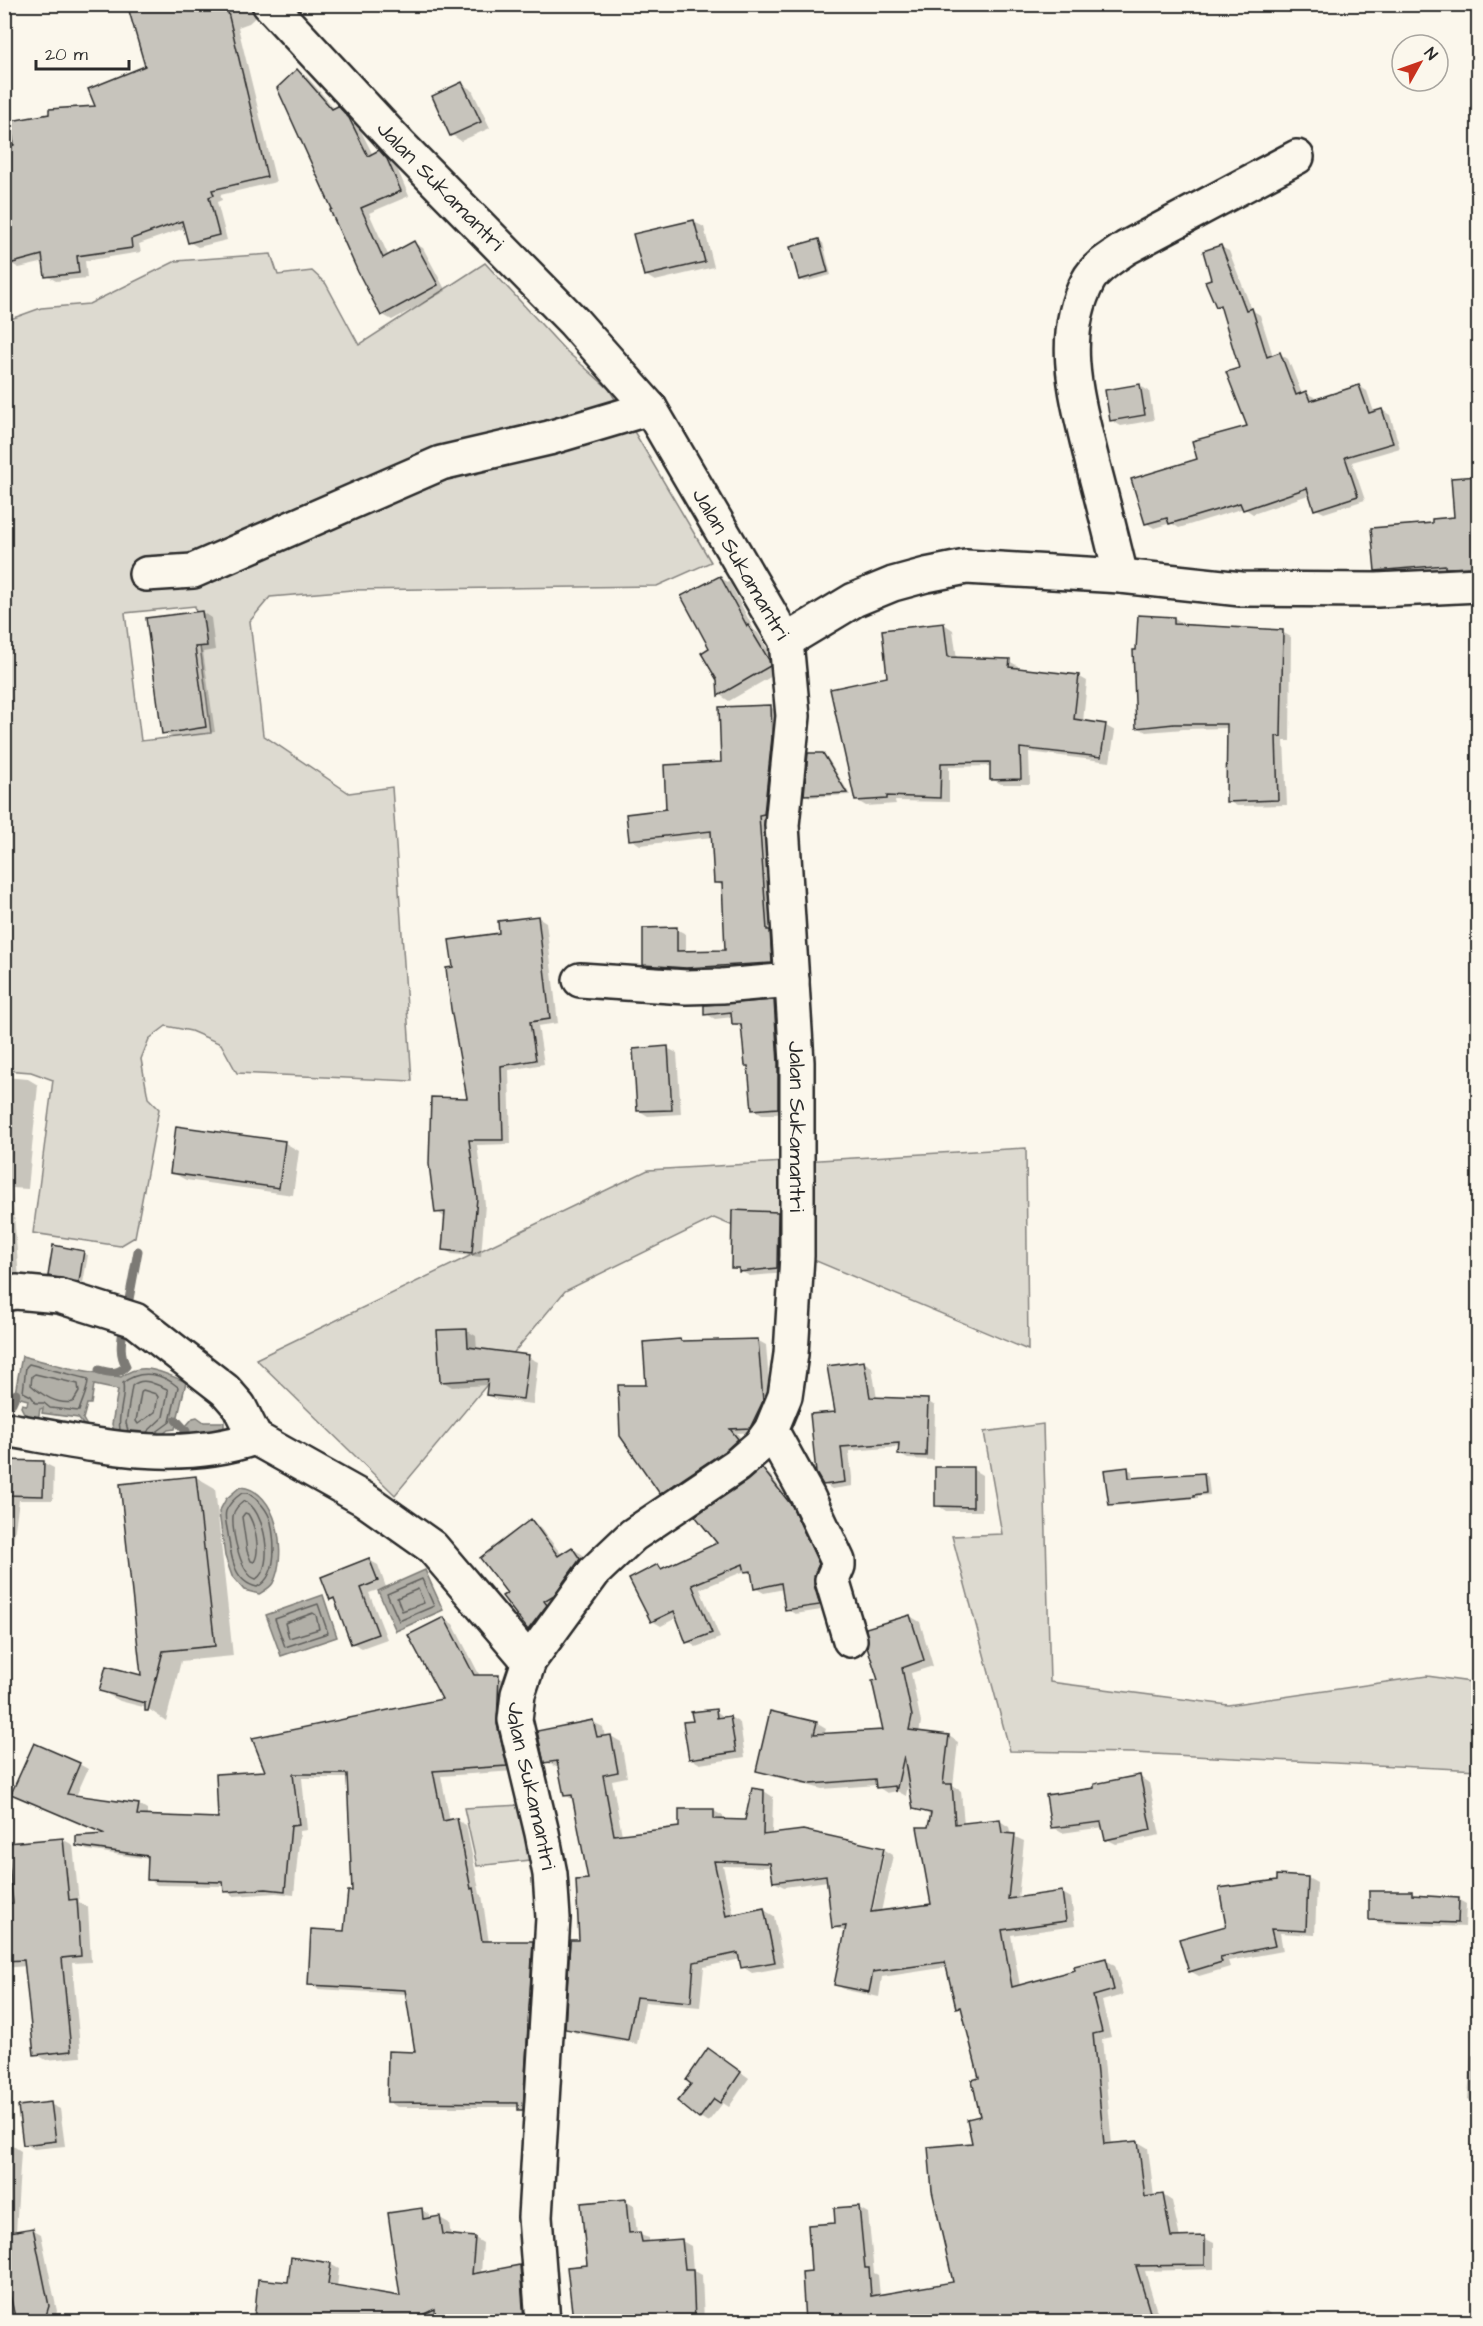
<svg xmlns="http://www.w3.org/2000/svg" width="1483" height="2326" viewBox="0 0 1483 2326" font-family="'Architects Daughter',sans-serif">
  <rect width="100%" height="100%" fill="#fbf7ec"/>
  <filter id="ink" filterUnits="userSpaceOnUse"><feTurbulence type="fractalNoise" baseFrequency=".0167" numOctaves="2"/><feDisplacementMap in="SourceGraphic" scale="12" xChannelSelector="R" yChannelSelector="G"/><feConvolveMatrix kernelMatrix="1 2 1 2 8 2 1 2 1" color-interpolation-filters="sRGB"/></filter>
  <g filter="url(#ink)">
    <!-- green -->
    <g fill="#dddad0" stroke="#84827e" stroke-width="1.5" fill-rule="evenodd">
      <path d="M271 254 278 275 312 271 326 284 359 345 485 263 564 349 609 389 711 562 657 586 352 590 270 597 250 621 263 735 349 793 392 787 412 1081 237 1073 221 1044 191 1031 166 1026 149 1039 141 1059 148 1098 159 1109 135 1237 120 1246 33 1233 53 1080 31 1072 5 1070V321L41 308 89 304 176 261ZM195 606 211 733 141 741 125 613Z"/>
      <path d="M1026 1148 1028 1350 714 1218 565 1291 395 1495 256 1359 648 1170Z"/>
      <path d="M1043 1424 1050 1682 1228 1705 1427 1676 1478 1683V1770L1133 1753 1010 1751 952 1536 1002 1534 984 1432Z"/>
      <path d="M521 1805 529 1860 477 1866 464 1808Z"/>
    </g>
    <!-- water -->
    <g fill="#b1afa7" stroke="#7b7a75" stroke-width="1.5">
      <path d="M22 1356 69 1368 121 1377C143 1360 163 1373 186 1382L175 1429 168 1430 159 1437 116 1440 112 1424 118 1390 94 1385 91 1404H87L83 1419 87 1426 85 1427 78 1418 42 1413 43 1408 40 1409 39 1415 31 1427 21 1407 22 1404 27 1405 28 1400 17 1397 15 1393Z"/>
      <path d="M197 1417 204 1422H224V1443L185 1442 186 1426 193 1418Z"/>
      <path d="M240 1487C278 1489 288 1555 273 1583 270 1588 264 1591 259 1594L244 1590 232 1576 225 1556 219 1512 226 1499Z"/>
      <path d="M425 1570 443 1610 396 1631 378 1591Z"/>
      <path d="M323 1595 337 1637 281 1656 266 1615Z"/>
    </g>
    <!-- shadow -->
    <g fill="#0003">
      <path d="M53 4H90L91 6 63 11Z"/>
      <path d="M128 4H251L259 14 249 23 238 27 276 182 220 195 222 200 217 202 227 240 198 247 189 242 185 228 139 244 141 252 85 261 87 278 56 281 47 276 45 262 19 268 10 263 4 243V124L97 107 147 67Z"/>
      <path d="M297 71 306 76 335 109 338 108 347 113 358 125 373 155 379 152 396 166 409 196 369 213 389 257 414 243 423 248 446 291 392 320 383 315 334 210Z"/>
      <path d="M462 84 472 90 490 128 461 141 452 135 434 97Z"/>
      <path d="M694 222 704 227 714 267 655 281 645 275Z"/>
      <path d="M819 241 823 243 831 275 804 282 800 279Z"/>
      <path d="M1221 247 1229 251 1252 310 1260 315 1273 356 1280 354 1288 359 1302 394 1306 393 1314 397 1316 401 1359 386 1367 391 1374 412 1382 410 1390 415 1400 448 1352 462 1365 500 1324 513 1316 509 1311 494 1253 514 1244 508 1179 528 1171 523 1154 528 1146 523 1199 460 1249 428 1241 368 1222 309 1217 306 1213 279Z"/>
      <path d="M1140 386 1149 391 1154 420 1121 426 1111 420Z"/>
      <path d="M1478 477V572L1386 576 1377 570 1434 525 1455 518Z"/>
      <path d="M720 578 730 583 754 630 758 633 778 667 779 672 729 701 720 695 719 679 711 649Z"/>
      <path d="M202 612 211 618 215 650 203 652 215 732 173 738 164 733Z"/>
      <path d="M1174 618 1183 623V626L1282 632 1291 637 1290 741H1284L1287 805 1237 806 1228 801V728L1184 729 1146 732 1137 727Z"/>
      <path d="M944 624 953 630 957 659 1009 661 1018 666V669L1078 676 1087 681 1083 722 1106 726 1115 731 1110 762 1029 752 1030 784H1001L992 779V766L949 767V802L895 801 896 804 866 806 856 800 889 678Z"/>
      <path d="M770 707 780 712 781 968 697 973 654 970 645 965 676 929 686 934V953L727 951 724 887 716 882 713 837 640 845 631 839 723 764Z"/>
      <path d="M823 755 827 757 850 795 810 797 805 794Z"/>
      <path d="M538 917 546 922 558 1023 538 1026 544 1064 509 1070 511 1144 477 1145 485 1204 481 1257 452 1254 444 1249 446 1218 437 1212 469 1100 455 968 501 934Z"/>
      <path d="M774 1002 783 1007 787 1113 762 1115 753 1109 743 1029 733 1023V1017L715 1019 706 1014Z"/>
      <path d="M667 1048 677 1053 681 1114 648 1116 638 1110Z"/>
      <path d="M4 1077 28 1079 38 1085 28 1189 12 1188 19 1279 4 1284Z"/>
      <path d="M285 1143 299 1151 293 1195 186 1180 171 1172Z"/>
      <path d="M778 1213 788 1219 787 1273 750 1276 732 1267Z"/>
      <path d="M55 1247 88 1255 83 1283 50 1275Z"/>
      <path d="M466 1330 476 1336 477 1350 528 1357 538 1362 533 1404 497 1400 488 1394 489 1385 452 1387 442 1381Z"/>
      <path d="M757 1340 766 1345 771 1407 759 1432 737 1433 746 1445 670 1498 661 1493 648 1386 684 1343Z"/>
      <path d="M863 1362 872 1367 877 1399 927 1401 935 1406 934 1460 908 1459 900 1455V1447L849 1451 853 1486 832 1489 824 1484 837 1413Z"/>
      <path d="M4 1459 6 1461 44 1463 54 1468 53 1500H19L12 1550 4 1549Z"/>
      <path d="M972 1469 982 1475V1511H946L937 1505Z"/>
      <path d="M1127 1469 1132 1471 1133 1479 1204 1474 1208 1477 1210 1495 1198 1496V1498L1114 1506 1110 1504Z"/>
      <path d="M762 1470 770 1475 800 1513 827 1569 828 1609 795 1614 787 1609 784 1589 764 1593 755 1588 753 1575 745 1571 700 1589 720 1638 696 1647 688 1642 678 1617 661 1626 652 1621 658 1566 664 1569 719 1543 748 1482Z"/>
      <path d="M196 1477 215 1488 233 1656 181 1661 166 1721 147 1708 120 1701 101 1691 143 1677Z"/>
      <path d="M531 1521 540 1527 562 1555 572 1549 582 1554 589 1565 539 1634 530 1629 504 1596 509 1593Z"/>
      <path d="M369 1560 378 1565 386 1587 369 1593 387 1639 362 1648 352 1643 336 1602 331 1599Z"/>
      <path d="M910 1616 920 1622 933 1666 911 1673 921 1722 919 1733 949 1736 958 1742 953 1786 961 1791 964 1825 1000 1821 1009 1827 1011 1835 1024 1841 1018 1899 1061 1892 1071 1898 1075 1926 1011 1935 1020 1986 1077 1971 1105 1960 1115 1965 1123 1995 1102 2001 1111 2037 1102 2039 1112 2145 1138 2142 1148 2148 1154 2197 1163 2195 1172 2201 1180 2238H1204L1214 2243V2269L1145 2271 1160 2322H808L812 2272 837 2225 859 2208 868 2213 874 2273 878 2275 880 2296 955 2283 973 2145 982 2117 981 2079 963 2010 958 2007 948 1967 882 1977 879 1997 846 1990 836 1985 846 1932 834 1927 828 1881 784 1887 774 1882 772 1867 723 1866 734 1916 764 1910 774 1916 784 1967 752 1973 743 1967 741 1959 704 1967 700 2007 645 2002 637 2044 576 2033 567 2028 590 1880 575 1801 565 1795 560 1767H556L546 1762 593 1722 603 1727 605 1737 611 1736 621 1742 627 1777 612 1780 622 1835 680 1828 714 1811 723 1816V1821H746L764 1791 773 1797 772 1836 803 1832 885 1850H882L868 1919 871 1920 885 1850 893 1855 881 1912 933 1906 930 1829 932 1816 915 1808 909 1779 906 1796 897 1791 887 1793 878 1787 877 1785 822 1789 768 1775 758 1770 816 1723 826 1729 824 1735 884 1732 880 1681Z"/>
      <path d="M444 1619 453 1624 480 1676 499 1677 508 1682 515 1771 441 1776 450 1821 457 1820 466 1825 480 1894 482 1895 489 1943 532 1942 541 1947 529 2114 519 2107H397L388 2101 417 2053 407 1994 318 1989 310 1984 345 1932 353 1893 349 1778H302L307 1830 300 1831 294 1895 276 1893 234 1896 225 1891V1886L157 1885 148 1879 149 1859 87 1850 78 1845 108 1835 22 1798 79 1764 88 1769 76 1796 139 1805 147 1810V1817L220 1819 267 1773 444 1700Z"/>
      <path d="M715 1710 725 1718 730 1717 740 1723 745 1757 700 1764 690 1758 694 1723Z"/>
      <path d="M1140 1777 1149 1783 1160 1835 1116 1844 1106 1839 1104 1827 1062 1833 1052 1827 1096 1790Z"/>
      <path d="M62 1839 73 1845 79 1902 88 1907 91 1962 72 1963 81 2057 46 2060 36 2054 26 1966 4 1968V1844Z"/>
      <path d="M1308 1878 1317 1883 1315 1935 1280 1933 1283 1951 1228 1961 1230 1967 1199 1976 1190 1971Z"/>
      <path d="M1412 1893 1419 1897 1459 1900 1466 1904 1465 1927 1378 1923 1371 1919Z"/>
      <path d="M717 2055 749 2078 729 2107 723 2103 708 2122 700 2117Z"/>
      <path d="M1471 2055 1478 2056V2105L1468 2099Z"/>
      <path d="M50 2104 60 2109 65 2146 34 2149 25 2144Z"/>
      <path d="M4 2145 13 2146 21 2151 16 2232 32 2229 41 2234 57 2311 54 2322H4Z"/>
      <path d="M625 2201 634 2206 637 2234 649 2238V2243L682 2241 691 2246 693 2270 702 2275 704 2322H579L575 2319 589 2266Z"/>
      <path d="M422 2210 430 2215 431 2219 440 2218 449 2223 451 2236 475 2238 483 2243 481 2274 520 2267 528 2272 533 2322H252L253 2311H256L289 2283 330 2264 339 2269 337 2287 402 2297Z"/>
      <path d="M1266 2311 1275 2317 1277 2322H1234Z"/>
    </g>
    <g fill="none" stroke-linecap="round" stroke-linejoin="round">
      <!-- shore -->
      <g stroke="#61605d" stroke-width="1.5">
        <path d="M29 1364 88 1379C88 1391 82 1400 79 1411L50 1408 44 1403H36L31 1396 23 1392 26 1367Z"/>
        <path d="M35 1374 78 1384 79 1392 73 1402C57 1405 42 1395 31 1385L32 1376Z"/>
        <path d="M143 1390 156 1394 158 1397 155 1412 138 1424 136 1421 141 1393Z"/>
        <path d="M120 1430C117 1414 126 1398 123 1383 140 1369 162 1373 178 1387L170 1422 155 1433"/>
        <path d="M128 1431 126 1423 132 1386C143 1376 155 1384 167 1389L168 1392 163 1417 147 1432"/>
        <path d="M248 1493C258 1499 268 1510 271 1522 275 1543 278 1576 257 1587 233 1582 231 1555 228 1534 227 1527 224 1517 226 1511 229 1503 235 1498 242 1493Z"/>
        <path d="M244 1501C265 1508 275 1568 256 1579 240 1575 232 1531 233 1516 234 1509 239 1505 244 1501Z"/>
        <path d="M245 1513 248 1514C255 1525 261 1551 254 1562L251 1561 247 1551 242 1517Z"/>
        <path d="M422 1579 434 1606 399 1621 387 1594Z"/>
        <path d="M418 1589 424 1603 402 1611 397 1598Z"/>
        <path d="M318 1604 328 1633 285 1647 275 1619Z"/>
        <path d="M313 1613 316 1615 319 1629 289 1638 285 1623Z"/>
      </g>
      <!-- stream -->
      <g stroke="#7b7a75" stroke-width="9">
        <path d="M127 1310 138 1251"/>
        <path d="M99 1370C110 1373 118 1375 126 1366 118 1351 122 1339 124 1324"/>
        <path d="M12 1403 16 1394"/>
        <path d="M176 1420 186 1431"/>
      </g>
    </g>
    <!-- building -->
    <g fill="#c7c4bc" stroke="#2b2b2b" stroke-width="1.5">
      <path d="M127 4H226L267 177 212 190 214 195 209 197 219 235 188 243 182 221 131 239 132 248 77 256 79 273 45 277 42 255 9 264 4 249V148L14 145 10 121 49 114V109L95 106 88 89 145 66Z"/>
      <path d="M297 69 332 109 338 106 349 118 368 156 379 150 387 159 401 191 361 208 383 258 414 241 438 285 381 316 358 272 330 210 332 209 277 88Z"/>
      <path d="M462 82 481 122 450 136 432 96Z"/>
      <path d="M694 220 705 262 644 276 633 234Z"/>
      <path d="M819 239 828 272 799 280 790 247Z"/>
      <path d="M1221 245 1246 310 1252 308 1267 357 1280 352 1296 395 1306 391 1310 401 1359 385 1369 413 1382 409 1393 443 1345 457 1358 496 1314 510 1307 488 1243 510 1240 503 1169 524 1167 518 1145 524 1131 479 1197 459 1192 441 1247 426 1226 372 1239 368 1220 305 1216 307 1205 281 1211 279 1203 251Z"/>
      <path d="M1140 384 1145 415 1110 421 1105 390Z"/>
      <path d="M1479 476V567L1445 568V565L1375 571 1371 528 1432 523V519L1454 517 1451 478Z"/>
      <path d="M720 576 747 626 748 625 769 660 770 666 718 696 717 680 701 653 709 648 681 596Z"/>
      <path d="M202 611 207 646 195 647 206 727 162 734 146 618Z"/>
      <path d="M1138 615 1174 617V624L1283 630 1281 737 1276 736 1278 800 1226 802 1227 724H1174L1136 728 1133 650H1136Z"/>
      <path d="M944 623 948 657 1010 659 1009 667 1079 675 1074 719 1106 724 1101 757 1020 748 1021 779 990 780V762L941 763 940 798 887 796V799L855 801 830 689 887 677 882 630Z"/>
      <path d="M771 705 772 737 764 814 759 815 767 930H770L772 963 686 968 643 965V928L677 927V951L725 950 722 883H714L711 831 629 840 626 814 666 809 664 765 721 762 719 707Z"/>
      <path d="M808 753H823L847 793 804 795Z"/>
      <path d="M538 916 550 1019 530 1022 536 1060 501 1066 503 1140H469L477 1198 472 1253 442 1250 445 1212 435 1213 429 1164 431 1097 467 1098 451 1009 446 968 453 967 449 940 499 933 498 921Z"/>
      <path d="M774 1000 778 1063V1108L752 1110 748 1066H745L741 1024H732L731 1012 704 1015V1005Z"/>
      <path d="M668 1046 672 1110 637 1111 633 1049Z"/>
      <path d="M176 1126 285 1141 279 1188 170 1173Z"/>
      <path d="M732 1210 778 1212 777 1268 739 1272V1268H731Z"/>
      <path d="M53 1245 84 1251 79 1282 48 1276Z"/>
      <path d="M467 1329 468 1347 529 1355 523 1399 486 1395 488 1379 440 1382 437 1330Z"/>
      <path d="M680 1339 681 1341 758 1339 763 1401 750 1428 730 1429 738 1439 726 1450 660 1494 620 1436 618 1385H646L643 1342Z"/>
      <path d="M864 1361 870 1397 928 1399 926 1456 898 1455 899 1443 841 1447 845 1482 823 1485 816 1473 810 1414 835 1412 827 1366Z"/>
      <path d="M4 1460 44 1461 43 1496 4 1495Z"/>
      <path d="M935 1467H973V1507L935 1506Z"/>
      <path d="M1128 1467 1129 1478 1204 1473 1206 1493 1194 1495V1497L1109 1505 1104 1470Z"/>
      <path d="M762 1468 792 1506 819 1564 815 1573 814 1585 820 1605 785 1610 781 1583 754 1589 751 1571 745 1572 743 1564 692 1585 712 1633 686 1643 674 1611 651 1622 629 1579 658 1564 661 1569 717 1543 695 1516 747 1481Z"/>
      <path d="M196 1476 215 1646 163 1651 148 1711H145V1703L99 1691 106 1666 141 1675 120 1484Z"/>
      <path d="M531 1519 558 1556 572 1547 580 1559 554 1595 544 1601 547 1605 528 1630 502 1596 507 1593 480 1558Z"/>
      <path d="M369 1558 378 1581 361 1588 378 1634 351 1644 334 1598 330 1600 321 1577Z"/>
      <path d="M910 1615 924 1660 902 1668 912 1716 909 1730 949 1735 943 1784H952L955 1824 1000 1819 1002 1833 1015 1834 1008 1899 1062 1891 1066 1921 1002 1930 1012 1987 1075 1970 1074 1966 1106 1958 1114 1990 1093 1996 1102 2032 1093 2034 1104 2144 1138 2141 1145 2197 1163 2194 1171 2237 1205 2236V2265L1136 2266 1153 2322H805L802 2272 811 2271 808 2225 835 2223 834 2208 859 2206 865 2268H869L871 2296 953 2282 932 2191 928 2147 972 2143 967 2119 980 2116 972 2080 979 2078 961 2007 956 2008 945 1962 873 1972 869 1992 834 1985 846 1926 832 1928 826 1875 773 1882 770 1863 714 1861 726 1916 764 1908 775 1962 741 1968 738 1953 694 1962 691 2002 636 1997 628 2040 565 2029 570 1940H579L576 1880 588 1879 572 1795 564 1796 557 1761 544 1763 537 1731 593 1720 597 1737 611 1735 618 1772 603 1775 614 1835 679 1827V1809H714V1819L745 1820 752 1788 764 1790 763 1835 803 1830 884 1848 871 1912 931 1904 917 1827H928L931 1813 913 1809 904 1756 896 1792 895 1786 876 1788 875 1779 811 1784 756 1771 770 1711 817 1722 814 1734 883 1730 872 1681 878 1680 867 1646 866 1628Z"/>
      <path d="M444 1617 474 1675H499L497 1724 507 1766 433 1771 443 1821 457 1818 471 1889 473 1888 482 1941H533L523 2110H518V2103L387 2102 388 2051 415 2052 405 1990 308 1985 311 1929 344 1931 348 1891H352L347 1774H293L299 1825 291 1826 285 1891 266 1889 224 1892 223 1882 147 1880 148 1856 76 1846V1836L105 1834 11 1794 34 1743 80 1763 67 1794 139 1804 137 1815 218 1818 216 1774 265 1771 252 1738 442 1699 408 1635Z"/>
      <path d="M716 1709 717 1718 730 1716 736 1752 689 1759 683 1722 693 1721 691 1712Z"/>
      <path d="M1140 1775 1151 1830 1105 1840 1101 1822 1051 1828 1046 1795 1094 1788V1784Z"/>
      <path d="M63 1838 69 1900 77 1899 81 1956 62 1958 71 2051 34 2055 24 1960 4 1961V1904L13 1903 7 1843Z"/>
      <path d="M1277 1875 1308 1877 1306 1931 1271 1929 1275 1946 1220 1957 1222 1962 1189 1972 1179 1939 1226 1926 1219 1888 1277 1880Z"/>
      <path d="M1369 1891H1412V1895L1459 1898 1458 1923 1369 1920Z"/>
      <path d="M708 2048 741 2072 720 2103 714 2099 699 2119 677 2101 691 2084 686 2080Z"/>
      <path d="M51 2102 56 2141 23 2145 18 2106Z"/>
      <path d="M626 2199 629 2233 640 2232 642 2242 682 2239 685 2269H693L695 2322H590L589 2317 573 2320 567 2267 587 2265 581 2203Z"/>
      <path d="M422 2208 423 2219 440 2216 443 2234 475 2237 472 2274 520 2265 524 2322H436L435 2309 407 2322H254L258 2279 288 2282 291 2257 331 2263 328 2284 400 2296 388 2213Z"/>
      <path d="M33 2228 49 2306 44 2322H16L4 2267V2233Z"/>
    </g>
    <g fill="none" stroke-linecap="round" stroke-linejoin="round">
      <defs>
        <g id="minor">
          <path id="s1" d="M269 4 399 144 574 322 650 408 786 641 793 716 782 825 797 1062V1256L791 1354 785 1396 771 1430 760 1445 737 1465 633 1535 594 1572 529 1661 518 1694 515 1720 542 1833 550 1874 553 1918 535 2217 543 2322"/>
          <path d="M146 574 193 571 441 463 549 438 650 408"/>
          <path d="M1121 576C1112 539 1103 502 1093 465 1079 405 1057 340 1088 281 1095 267 1113 257 1126 248L1297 157"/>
          <path d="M786 641 854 600 893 584 926 575 966 567 1121 576 1241 589 1377 590 1478 585"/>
          <path d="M580 980 686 987 722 986 792 980"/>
          <path d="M4 1294 16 1292 59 1296 135 1320 225 1390 239 1406 255 1438"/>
          <path d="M4 1429C87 1443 173 1466 255 1438L364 1499 432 1547 529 1661"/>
          <path d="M771 1430 808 1497 838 1561V1566L832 1580 850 1640"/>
        </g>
      </defs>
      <!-- minor casing -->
      <use href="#minor" stroke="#2b2b2b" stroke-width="38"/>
      <!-- minor -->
      <use href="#minor" stroke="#fbf7ec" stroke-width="33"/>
    </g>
  </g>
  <g text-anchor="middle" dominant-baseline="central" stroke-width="6" stroke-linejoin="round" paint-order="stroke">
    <!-- street labels -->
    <g font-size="22" fill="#2b2b2b" stroke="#fbf7ec">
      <text stroke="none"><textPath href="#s1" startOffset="250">Jalan Sukamantri</textPath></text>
      <text stroke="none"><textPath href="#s1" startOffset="736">Jalan Sukamantri</textPath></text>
      <text stroke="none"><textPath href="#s1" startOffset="1312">Jalan Sukamantri</textPath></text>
      <text stroke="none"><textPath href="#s1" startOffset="2086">Jalan Sukamantri</textPath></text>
    </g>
  </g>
  <!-- margin -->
  <rect width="1483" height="2326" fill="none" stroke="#fbf7ec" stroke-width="24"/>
  <rect x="12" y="12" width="1459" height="2302" fill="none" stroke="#2b2b2b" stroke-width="2" filter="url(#ink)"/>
  <!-- north arrow -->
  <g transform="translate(1420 63) rotate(50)"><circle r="28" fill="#fbf7ec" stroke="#a8a59f" stroke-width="1.5"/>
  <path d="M0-4.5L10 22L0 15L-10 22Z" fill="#c8321e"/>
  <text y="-9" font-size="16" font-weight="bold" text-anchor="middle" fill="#2b2b2b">N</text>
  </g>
  <!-- scale -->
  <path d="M36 60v9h93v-9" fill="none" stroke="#2b2b2b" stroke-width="3"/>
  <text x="45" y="60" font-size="18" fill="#2b2b2b" stroke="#fbf7ec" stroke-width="4.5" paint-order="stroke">20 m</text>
</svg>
